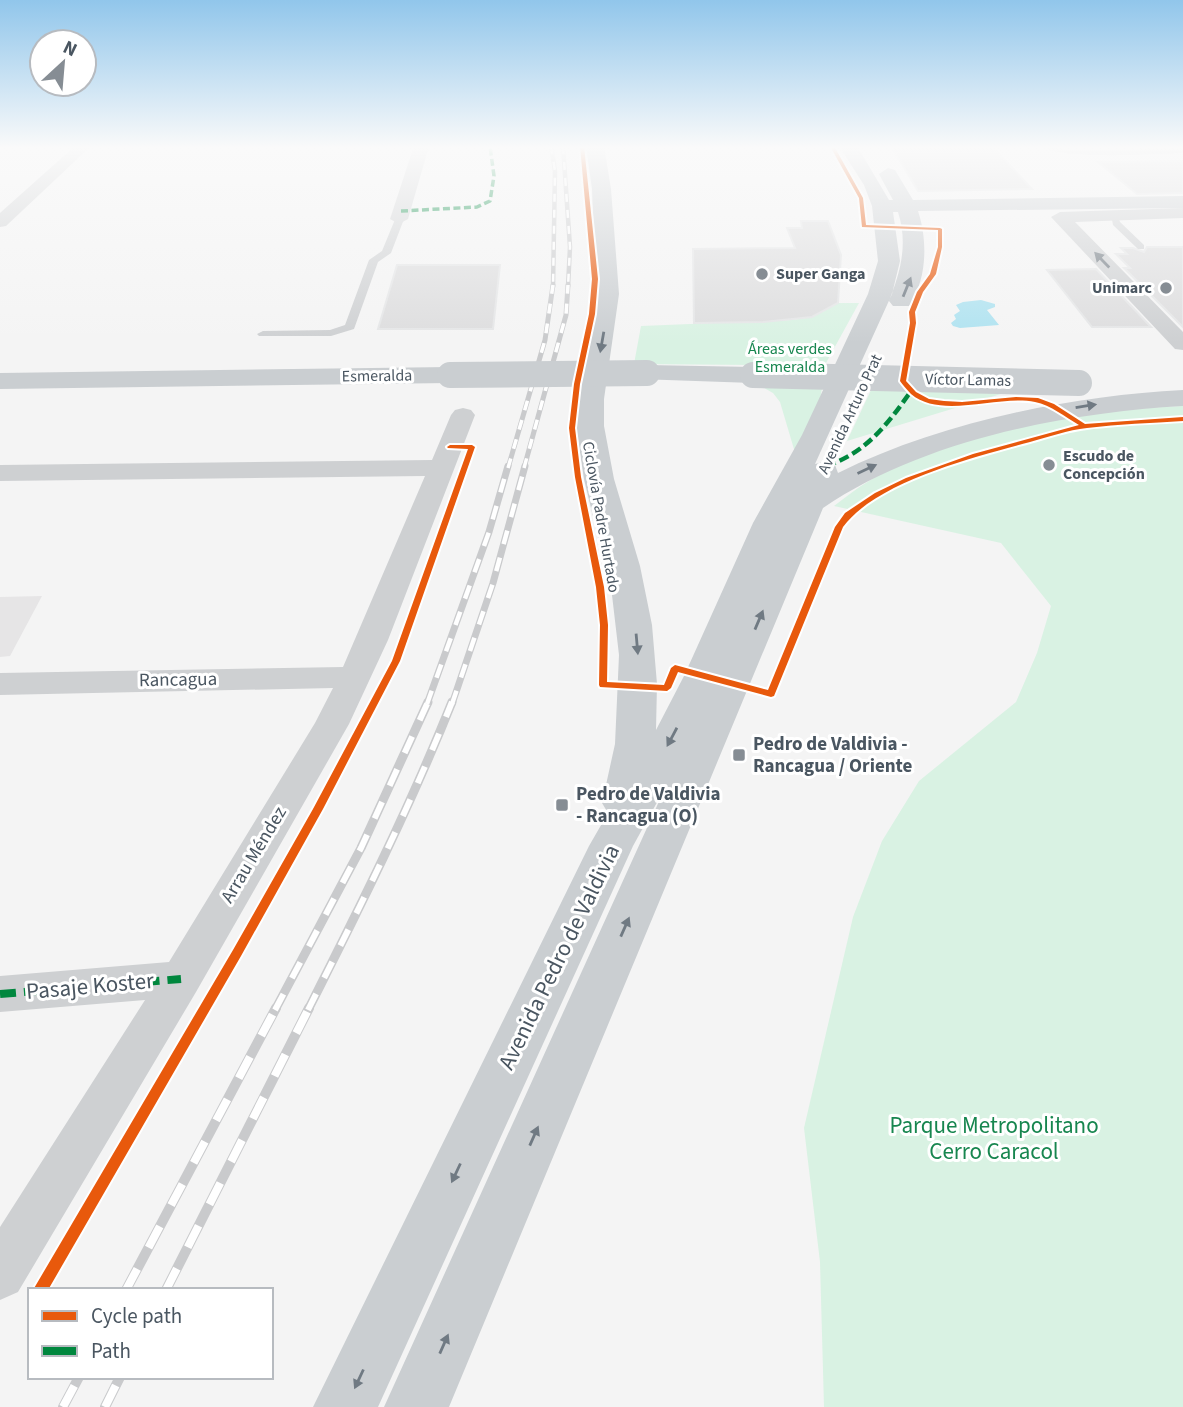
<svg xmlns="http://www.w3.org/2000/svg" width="1183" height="1407" viewBox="0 0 1183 1407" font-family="'Source Sans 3',sans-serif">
  <rect width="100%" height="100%" fill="#f4f4f4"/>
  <!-- education -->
  <path fill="#e6e5e6" d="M42 596 10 656 0 657V597Z"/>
  <!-- green -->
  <g fill="#d9f2e3">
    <path d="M838 303H859L826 363 815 431 799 466 780 402 773 393 757 384 755 365 634 364 641 326 792 320 812 317Z"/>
    <path d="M872 388 1014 390 847 441Z"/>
    <path d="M1183 406V1407H824L820 1262 804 1128 853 917 882 841 919 781 1016 702 1037 653 1051 606 1001 543 834 506C846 497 857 488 869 481 949 430 1089 410 1183 406Z"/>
  </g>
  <!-- water -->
  <path fill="#aee2f0" d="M981 300 995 304V307L987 310 999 325 960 328 953 326 951 323 956 319 954 315 960 311 956 305 963 302Z"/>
  <!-- building -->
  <g fill="#ddddde" stroke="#e5e6e7" stroke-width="2">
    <path d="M891 146H992L1032 189 918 191Z"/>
    <path d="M1183 161V193L1137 194 1098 162Z"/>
    <path d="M801 221H828L841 255 838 303 812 317 763 322 694 323 693 249 795 248 787 228H802Z"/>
    <path d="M1147 247H1183V327L1124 268H1130L1116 254H1127L1121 248H1133L1144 252Z"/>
    <path d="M397 265H500L493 329H378Z"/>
    <path d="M1096 269 1151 327H1092L1047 270Z"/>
  </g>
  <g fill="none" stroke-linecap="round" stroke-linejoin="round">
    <!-- lane -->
    <g fill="#ced0d2" fill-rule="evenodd">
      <path d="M1042 146 1067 150 1183 149V153C1159 154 1055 160 1042 146Z"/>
      <path d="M1111 214H1117L1120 222 1144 245V249H1138L1113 225Z"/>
      <path d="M396 217 404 219 391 253 378 262 354 329 331 336H259L257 334 263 331 330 330 345 325 369 260 382 251Z"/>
    </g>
    <!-- street -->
    <g fill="#ced0d2" fill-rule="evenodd">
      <path d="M75 146H91L6 226 0 227V213Z"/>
      <path d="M414 146H429L408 219 399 224 390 219Z"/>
      <path d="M1183 208V218L1075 222 1183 332V350L1175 349 1051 217 1060 212Z"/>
      <path d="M463 408 471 410 475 415 388 640 349 724 196 992 18 1292 0 1300V1227L145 1000 0 1012V976L169 962 315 723 333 688 0 695V673L343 667 425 476 0 481V465L432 460 451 415 455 410Z"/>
    </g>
    <!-- primary -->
    <g fill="#caced1" fill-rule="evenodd">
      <path d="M586 146H604L611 189 619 294 604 399V426L614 479 640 566 652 625 657 684 656 730 684 676 753 523 802 435 868 294 878 261 872 206 864 185 839 146H857L889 200H893L879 174 888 168 895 170 913 200 1183 196V208L918 211C928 241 927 280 909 306H893L889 301C901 271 908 243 898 212H893L900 261 892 294 815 464 824 462 835 465 838 473C941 422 1069 396 1183 390V406C1064 413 923 440 823 508L449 1407H384L666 786 633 846 378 1407H313L589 846 608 813 602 803 615 744 619 655 612 595 584 479 576 426 577 399 596 294 592 189Z"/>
      <path d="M647 365 753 367 762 369 766 375 762 381 753 383 638 379 634 373 638 367Z"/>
      <path d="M450 367 459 369 463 375 459 381 450 383 0 389V373Z"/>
    </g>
    <defs>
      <g id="rail-far4">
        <path d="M551 146 555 171 553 287"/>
        <path d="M563 146 570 247 568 287"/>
      </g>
      <g id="rail-far3">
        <path d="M508 468 545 340 553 285"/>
        <path d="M524 468 566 315 568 285"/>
      </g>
      <g id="rail-far2">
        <path d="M427 704 489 532 508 466"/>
        <path d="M452 704 493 583 525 466"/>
      </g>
      <g id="rail-far1">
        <path d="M275 1010 361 848 428 702"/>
        <path d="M308 1010C359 909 410 807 452 702"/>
      </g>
      <g id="rail">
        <path d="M126 1290 276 1008"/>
        <path d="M166 1290 309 1008"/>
        <path d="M63 1407 79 1377"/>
        <path d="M105 1407 120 1377"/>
      </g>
    </defs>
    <!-- rail-far4 casing -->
    <use href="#rail-far4" stroke="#c9cacc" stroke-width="4.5"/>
    <!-- rail-far3 casing -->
    <use href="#rail-far3" stroke="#c9cacc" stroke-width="5"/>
    <!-- rail-far2 casing -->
    <use href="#rail-far2" stroke="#c9cacc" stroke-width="7"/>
    <!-- rail-far1 casing -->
    <use href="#rail-far1" stroke="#c9cacc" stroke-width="9"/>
    <!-- rail casing -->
    <use href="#rail" stroke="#c9cacc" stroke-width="10"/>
    <!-- rail-far4 -->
    <use href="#rail-far4" stroke="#fff" stroke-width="2.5" stroke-dasharray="8" stroke-linecap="butt"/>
    <!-- rail-far3 -->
    <use href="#rail-far3" stroke="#fff" stroke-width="3.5" stroke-dasharray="10" stroke-linecap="butt"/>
    <!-- rail-far2 -->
    <use href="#rail-far2" stroke="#fff" stroke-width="4.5" stroke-dasharray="14" stroke-linecap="butt"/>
    <!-- rail-far1 -->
    <use href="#rail-far1" stroke="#fff" stroke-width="6" stroke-dasharray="18" stroke-linecap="butt"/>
    <!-- rail -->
    <use href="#rail" stroke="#fff" stroke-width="8" stroke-dasharray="24" stroke-linecap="butt"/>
    <!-- primary-bridge -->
    <g stroke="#caced1" stroke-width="26">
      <path d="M450 375 647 373"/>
      <path d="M753 375 1079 383"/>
    </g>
    <!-- quiet-far2 -->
    <path stroke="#00873e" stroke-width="3.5" stroke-dasharray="7 3.5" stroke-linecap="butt" d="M401 211 477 207 490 201 494 176 490 146"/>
    <!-- quiet-far1 -->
    <path stroke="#00873e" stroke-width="4.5" stroke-dasharray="10 4.5" stroke-linecap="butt" d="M826 466C866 453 888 424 911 391"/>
    <!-- quiet -->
    <path stroke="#00873e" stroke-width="8" stroke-dasharray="16 8" stroke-linecap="butt" d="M0 994 181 979"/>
    <defs>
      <g id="cycleway">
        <path d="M580 146H584L598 279 595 314 580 384 575 428 581 477 604 587 608 625 607 682 664 685 671 668 675 665 768 690 835 527 845 513 875 493 906 478 973 454 1079 425C1065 417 1051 405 1035 402 999 394 942 420 911 394 907 390 903 385 900 381L910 323 909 312 917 292 930 274 938 247V230L862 227 859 198 830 146H834L863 198 866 225 940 228 942 229V247L936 274 923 292 915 312 916 323 906 381 916 392 929 399 944 401 962 402 1016 397 1038 398 1054 404 1085 424 1183 417V421C1151 423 1119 424 1087 428 1068 430 1048 437 1030 442 975 457 877 481 843 527L774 696 771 697 678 672 671 688 667 691 600 687 599 685 600 625 596 587 575 477 569 428 574 384 589 314 592 279Z"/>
        <path d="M450 445H472L475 447 400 661 323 809 241 956 48 1290H33L233 950 313 809 392 661 468 449 448 448 447 447Z"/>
      </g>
    </defs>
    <!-- cycleway casing -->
    <use href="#cycleway" stroke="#fff" stroke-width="4"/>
    <!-- cycleway -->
    <use href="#cycleway" fill="#e8590c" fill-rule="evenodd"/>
  </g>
  <!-- one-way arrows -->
  <defs><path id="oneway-solid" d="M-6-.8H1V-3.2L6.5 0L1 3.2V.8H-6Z" transform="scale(1.75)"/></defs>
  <use fill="#727b83" href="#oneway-solid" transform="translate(1102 260) rotate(-134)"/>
  <g fill="#707a83">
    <use href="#oneway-solid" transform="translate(907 287) rotate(-68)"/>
    <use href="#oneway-solid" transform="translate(602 342) rotate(100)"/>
    <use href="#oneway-solid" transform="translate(1086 406) rotate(-9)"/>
    <use href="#oneway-solid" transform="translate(867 469) rotate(-25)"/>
    <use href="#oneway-solid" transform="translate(759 620) rotate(-67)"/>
    <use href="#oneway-solid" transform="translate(637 644) rotate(85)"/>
    <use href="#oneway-solid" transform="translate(672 737) rotate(118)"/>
    <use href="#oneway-solid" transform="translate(625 927) rotate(-66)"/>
    <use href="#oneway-solid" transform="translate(534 1136) rotate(-66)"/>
    <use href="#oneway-solid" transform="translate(456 1173) rotate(115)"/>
    <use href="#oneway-solid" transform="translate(444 1344) rotate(-66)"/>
    <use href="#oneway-solid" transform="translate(359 1379) rotate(115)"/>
  </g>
  <!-- sky -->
  <linearGradient id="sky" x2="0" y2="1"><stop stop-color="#91c6eb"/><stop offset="0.43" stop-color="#fafafa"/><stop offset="1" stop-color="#fafafa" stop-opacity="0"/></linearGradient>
  <rect width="1183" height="343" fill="url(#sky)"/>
  <!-- markers -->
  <g fill="#868d94" stroke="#fff" stroke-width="2.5">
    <circle cx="762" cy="274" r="7"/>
    <circle cx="1166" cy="288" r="7"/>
    <circle cx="1049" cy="465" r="7"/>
    <rect x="732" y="748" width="14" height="14" rx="3.5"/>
    <rect x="555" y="798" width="14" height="14" rx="3.5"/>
  </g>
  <g text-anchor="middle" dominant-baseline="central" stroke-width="6" stroke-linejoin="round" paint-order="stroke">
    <!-- far-poi labels -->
    <g font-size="16" font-weight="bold" fill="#4a5661" stroke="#fff" text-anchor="start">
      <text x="776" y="274">Super Ganga</text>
      <text x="1152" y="288" text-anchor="end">Unimarc</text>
      <text x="1063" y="456">Escudo de<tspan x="1063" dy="18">Concepción</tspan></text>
    </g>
    <!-- far-park labels -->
    <g font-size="16" fill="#17864f" stroke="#fff">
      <text x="790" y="349">Áreas verdes<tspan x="790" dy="18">Esmeralda</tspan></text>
    </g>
    <!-- far-street labels -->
    <g font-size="16" fill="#4a5661" stroke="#fff">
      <text transform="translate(377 376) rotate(-1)">Esmeralda</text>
      <text transform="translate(968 380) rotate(1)">Víctor Lamas</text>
      <text transform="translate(850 414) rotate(-65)">Avenida Arturo Prat</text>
      <text transform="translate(601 517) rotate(80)">Ciclovía Padre Hurtado</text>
    </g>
    <!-- street labels -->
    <g font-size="19" fill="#4a5661" stroke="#fff">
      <text transform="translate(178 680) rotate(-1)">Rancagua</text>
      <text transform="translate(254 855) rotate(-59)">Arrau Méndez</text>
    </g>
    <!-- poi labels -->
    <g font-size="19" font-weight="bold" fill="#4a5661" stroke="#fff" text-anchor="start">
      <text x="753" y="744">Pedro de Valdivia -<tspan x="753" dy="22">Rancagua / Oriente</tspan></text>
      <text x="576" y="794">Pedro de Valdivia<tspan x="576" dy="22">- Rancagua (O)</tspan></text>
    </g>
    <!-- near-street labels -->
    <g font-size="23" fill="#4a5661" stroke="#fff">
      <text transform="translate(559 957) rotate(-64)">Avenida Pedro de Valdivia</text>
      <text transform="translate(90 986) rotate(-5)">Pasaje Koster</text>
    </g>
    <!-- near-park labels -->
    <g font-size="23" fill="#17864f" stroke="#fff">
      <text x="994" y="1125">Parque Metropolitano<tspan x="994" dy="26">Cerro Caracol</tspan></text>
    </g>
  </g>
  <!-- legend -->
  <rect x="28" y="1288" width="245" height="91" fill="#ffffff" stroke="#b7bbc0" stroke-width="2"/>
  <rect x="42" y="1311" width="35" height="10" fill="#e8590c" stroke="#b7bbc0" stroke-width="2"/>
  <text x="91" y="1323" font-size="21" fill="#4a5661">Cycle path</text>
  <rect x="42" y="1346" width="35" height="10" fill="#00873e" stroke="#b7bbc0" stroke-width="2"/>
  <text x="91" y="1358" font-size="21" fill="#4a5661">Path</text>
  <!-- north arrow -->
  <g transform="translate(63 63) rotate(26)"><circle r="33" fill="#ffffff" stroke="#b7bbc0" stroke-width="2"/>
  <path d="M0-5L12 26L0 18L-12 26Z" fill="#868d94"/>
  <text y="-10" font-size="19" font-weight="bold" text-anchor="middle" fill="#4a5661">N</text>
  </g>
</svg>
